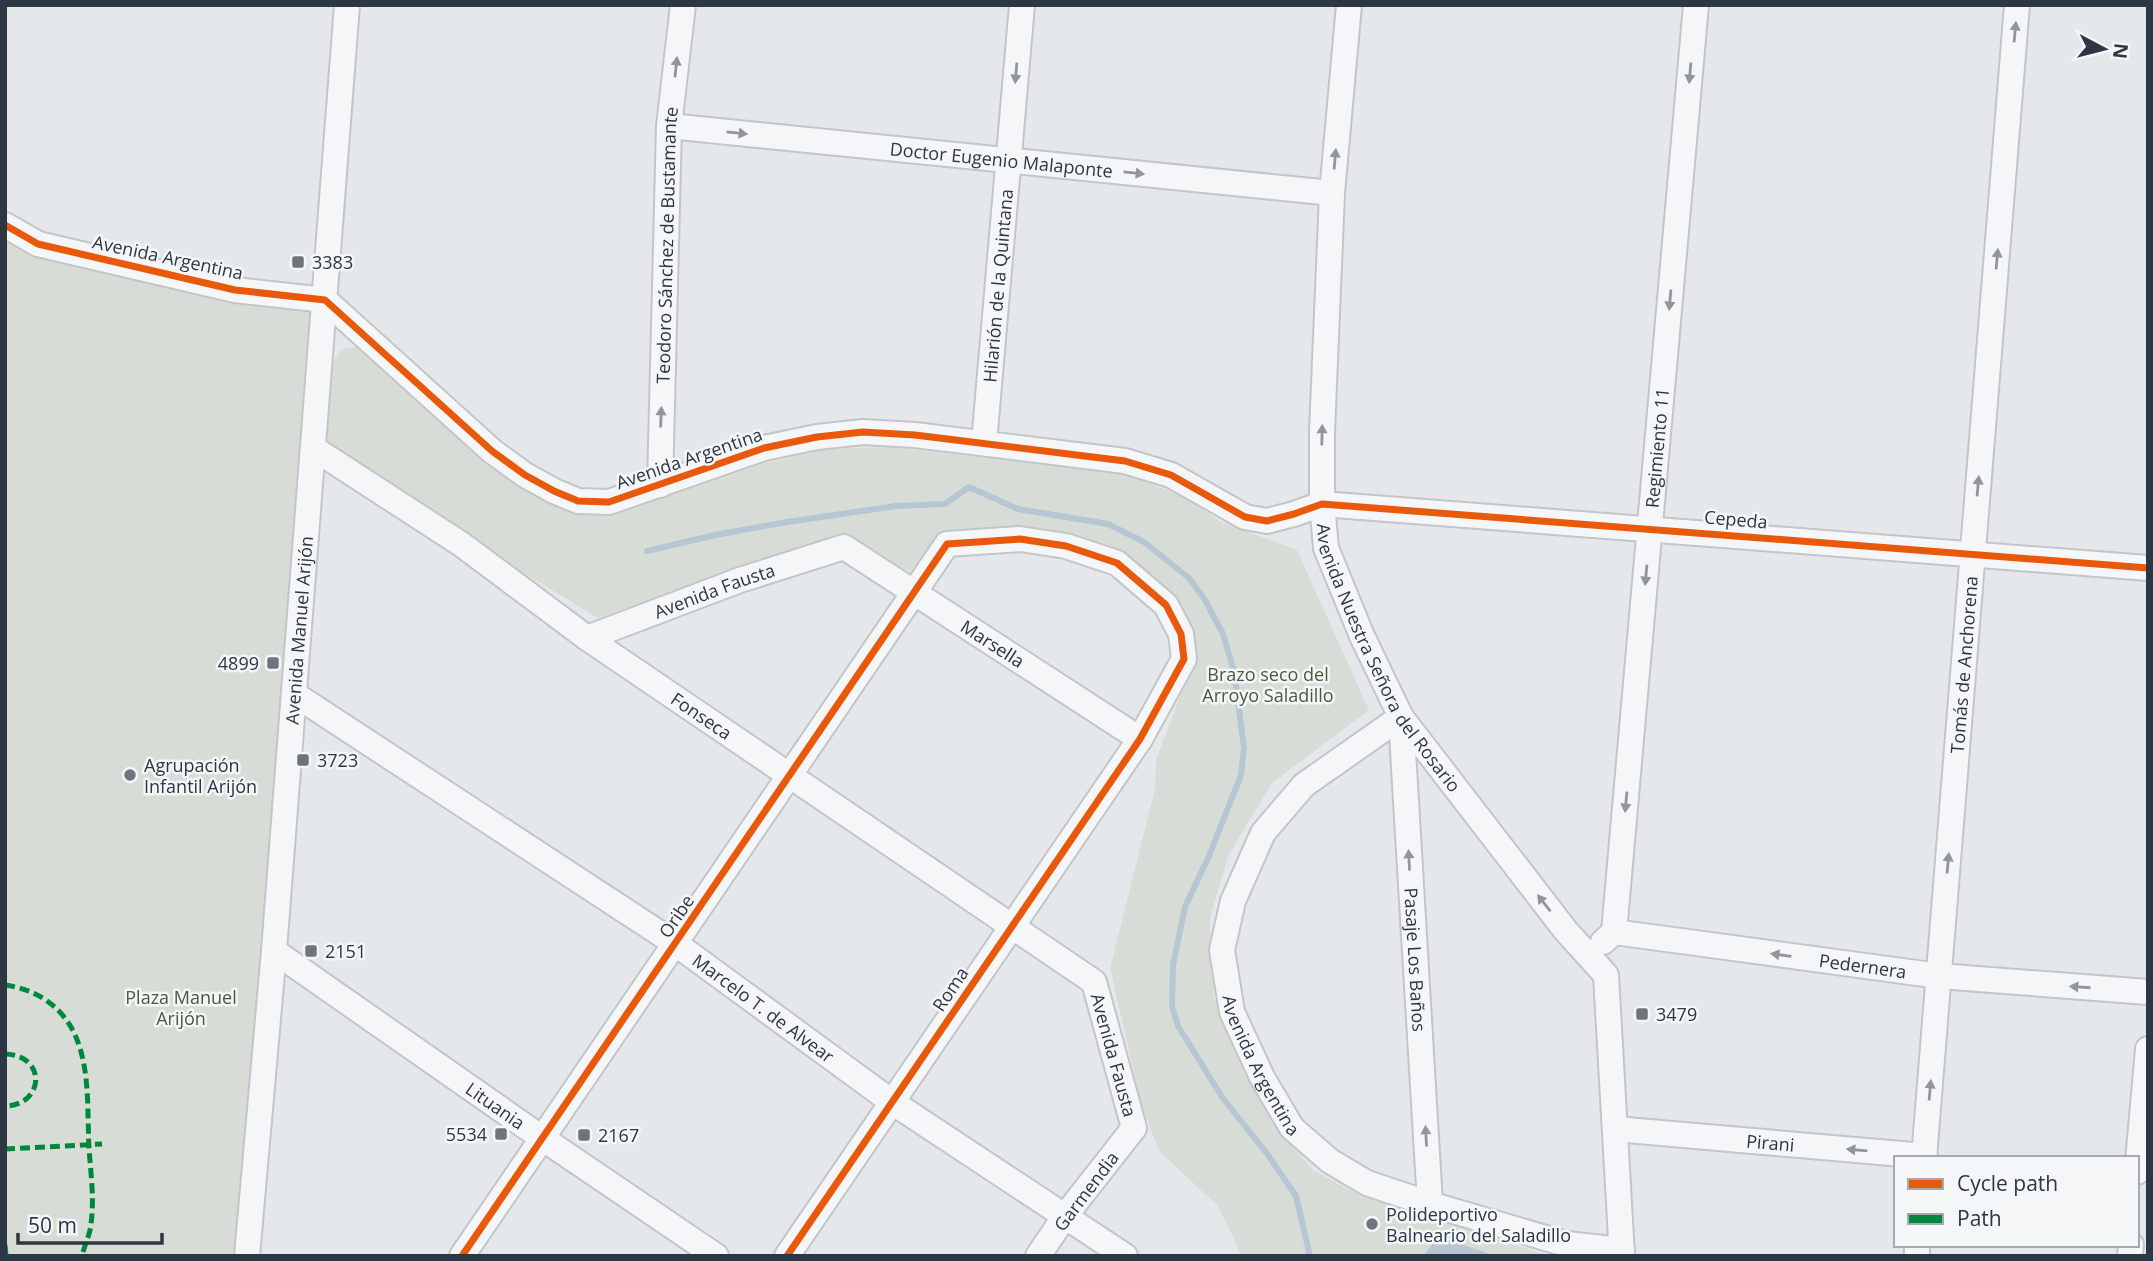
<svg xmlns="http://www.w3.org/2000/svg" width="2153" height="1261" viewBox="0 0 2153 1261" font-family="'Open Sans',sans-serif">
  <rect width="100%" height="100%" fill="#e5e8ea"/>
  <!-- green -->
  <g fill="#d7ddd6">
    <path d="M5 225 325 300 247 1256H5Z"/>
    <path d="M356 347 474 451 545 500 586 514 619 512 761 464 828 449 889 447 1122 473 1183 496 1221 522 1297 550 1369 710 1272 783 1228 856 1210 918 1214 998 1254 1087 1291 1145 1313 1170 1353 1192 1549 1256H1242L1218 1206 1159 1151 1141 1103 1110 968 1155 789 1156 760 1189 672V635L1120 554 942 534 910 572 844 536 738 568 598 618 464 537 326 449 333 361 342 349Z"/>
  </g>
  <!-- water -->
  <path fill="#b6c6d2" d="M1446 1239 1496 1256H1423L1433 1243Z"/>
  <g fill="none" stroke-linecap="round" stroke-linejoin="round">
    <!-- stream -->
    <path stroke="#b6c6d2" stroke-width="6" d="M647 551 715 535 787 522 896 506 945 504 969 487 1018 509 1108 524 1144 542 1189 578 1205 600 1223 634 1234 671 1244 748 1241 775 1209 856 1185 907 1173 965 1172 1006 1178 1026 1222 1097 1268 1155 1296 1196 1310 1256"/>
    <defs>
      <g id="minor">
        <path id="s1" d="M1349 5 1332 193 1322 432V504L1326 548 1362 636 1401 717 1566 931 1606 975 1622 1256"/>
        <path id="s2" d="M669 126 1332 193"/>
        <path d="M5 225 38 244 235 290 325 300 492 451 525 475 554 491 578 501 609 502 764 448 817 437 863 432 915 435 1125 461 1171 475 1245 517 1267 521 1294 514 1322 504 2148 568"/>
        <path id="s3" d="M984 443 1022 5"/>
        <path id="s4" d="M313 448 461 544 587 638 1094 982 1134 1128 1065 1216 1038 1256"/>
        <path id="s5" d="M660 485 669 126 683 5"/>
        <path id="s6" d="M587 638 740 580 844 547 1140 739"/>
        <path id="s7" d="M294 694 676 944 892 1102 1125 1256"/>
        <path id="s8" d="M1401 717 1304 785 1263 833 1233 901 1222 950 1232 1012 1262 1077 1292 1128 1330 1161 1367 1183 1430 1204 1566 1244 1622 1250"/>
        <path id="s9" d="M1401 717 1430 1204"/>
        <path id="s10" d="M1614 932 1696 5"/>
        <path id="s11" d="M1603 942 1614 932 1939 976 2148 992"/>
        <path id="s12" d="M274 951 542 1138 716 1256"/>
        <path id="s13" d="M1615 1129 1925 1156"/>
        <path id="s14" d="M1924 1158 2017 5"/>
        <path d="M2137 1172 2148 1049"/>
        <path id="s15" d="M247 1256 274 951 347 5"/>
        <path d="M462 1256 947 544 1020 539 1066 546 1117 563 1166 605 1181 634 1184 659 1140 739 787 1256"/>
        <path d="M1917 1256V1245"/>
        <path d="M2130 1256 2131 1245"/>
      </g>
    </defs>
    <!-- minor casing -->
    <use href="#minor" stroke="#c3c6c8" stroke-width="28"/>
    <!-- minor -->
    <use href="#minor" stroke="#f5f6f7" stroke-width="24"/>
    <!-- quiet -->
    <g stroke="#00873e" stroke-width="5" stroke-dasharray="10 5" stroke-linecap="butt">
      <path d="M5 985C33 989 56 1002 71 1027 91 1062 87 1110 89 1149 91 1175 95 1204 90 1230 88 1239 84 1247 82 1256"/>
      <path d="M5 1054C47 1055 45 1105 5 1106"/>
      <path d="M5 1149 102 1144"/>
      <path d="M5 1245 6 1256"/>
    </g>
    <defs>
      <g id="cycleway">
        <path d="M5 225 38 244 235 290 325 300 492 451 525 475 554 491 578 501 609 502 764 448 817 437 863 432 915 435 1125 461 1171 475 1245 517 1267 521 1294 514 1322 504 2148 568"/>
        <path d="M462 1256 947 544 1020 539 1066 546 1117 563 1166 605 1181 634 1184 659 1140 739 787 1256"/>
      </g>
    </defs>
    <!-- cycleway casing -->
    <use href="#cycleway" stroke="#f4f6f8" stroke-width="11"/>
    <!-- cycleway -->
    <use href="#cycleway" stroke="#e8590c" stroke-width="7"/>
  </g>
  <!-- one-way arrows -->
  <defs><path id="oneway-solid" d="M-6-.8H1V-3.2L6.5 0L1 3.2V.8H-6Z" transform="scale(1.75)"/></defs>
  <g fill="#91969d">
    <use href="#oneway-solid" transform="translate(2015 32) rotate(-85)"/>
    <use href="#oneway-solid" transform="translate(676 67) rotate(-84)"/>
    <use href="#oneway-solid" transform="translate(1016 73) rotate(95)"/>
    <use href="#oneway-solid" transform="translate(1690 73) rotate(95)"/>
    <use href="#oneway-solid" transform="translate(737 133) rotate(6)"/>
    <use href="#oneway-solid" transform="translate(1335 159) rotate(-85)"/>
    <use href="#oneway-solid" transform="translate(1134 173) rotate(6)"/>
    <use href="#oneway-solid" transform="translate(1997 259) rotate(-85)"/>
    <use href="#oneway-solid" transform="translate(1670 300) rotate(95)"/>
    <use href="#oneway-solid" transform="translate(661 417) rotate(-88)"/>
    <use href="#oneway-solid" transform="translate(1322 435) rotate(-89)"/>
    <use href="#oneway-solid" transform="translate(1978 486) rotate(-85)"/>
    <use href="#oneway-solid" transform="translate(1646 575) rotate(95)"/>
    <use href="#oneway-solid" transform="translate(1626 802) rotate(95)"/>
    <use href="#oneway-solid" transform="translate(1409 860) rotate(-93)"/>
    <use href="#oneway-solid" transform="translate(1948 863) rotate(-85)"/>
    <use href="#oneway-solid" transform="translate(1544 903) rotate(-128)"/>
    <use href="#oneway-solid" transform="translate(1781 955) rotate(-172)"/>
    <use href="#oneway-solid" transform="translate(2080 987) rotate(-176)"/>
    <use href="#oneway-solid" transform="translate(1930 1090) rotate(-85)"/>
    <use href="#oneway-solid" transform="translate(1426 1136) rotate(-93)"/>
    <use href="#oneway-solid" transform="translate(1857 1150) rotate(-175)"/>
  </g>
  <!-- markers -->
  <g fill="#6d757d" stroke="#f4f6f8" stroke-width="2.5">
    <rect x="291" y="255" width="14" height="14" rx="3.5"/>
    <rect x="266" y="656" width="14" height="14" rx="3.5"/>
    <rect x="296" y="753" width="14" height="14" rx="3.5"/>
    <circle cx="130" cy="775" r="7"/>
    <rect x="304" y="944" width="14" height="14" rx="3.5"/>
    <rect x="1635" y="1007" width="14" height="14" rx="3.5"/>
    <rect x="494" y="1127" width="14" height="14" rx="3.5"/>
    <rect x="577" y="1128" width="14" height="14" rx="3.5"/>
    <circle cx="1372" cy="1224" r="7"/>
  </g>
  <g text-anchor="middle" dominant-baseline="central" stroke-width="5" stroke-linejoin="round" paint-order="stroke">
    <!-- street labels -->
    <g font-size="18" fill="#2d3743" stroke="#f4f6f8">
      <text stroke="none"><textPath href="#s2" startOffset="334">Doctor Eugenio Malaponte</textPath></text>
      <text stroke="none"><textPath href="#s5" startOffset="240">Teodoro Sánchez de Bustamante</textPath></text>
      <text transform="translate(168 257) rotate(12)">Avenida Argentina</text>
      <text stroke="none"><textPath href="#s3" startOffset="158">Hilarión de la Quintana</textPath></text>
      <text stroke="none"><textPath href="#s10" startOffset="486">Regimiento 11</textPath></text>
      <text transform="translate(689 458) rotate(-19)">Avenida Argentina</text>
      <text transform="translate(1736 519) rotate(5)">Cepeda</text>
      <text stroke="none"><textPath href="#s6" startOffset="136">Avenida Fausta</textPath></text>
      <text stroke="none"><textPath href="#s15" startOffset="628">Avenida Manuel Arijón</textPath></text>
      <text stroke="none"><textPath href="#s6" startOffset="450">Marsella</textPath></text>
      <text stroke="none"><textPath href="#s1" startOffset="670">Avenida Nuestra Señora del Rosario</textPath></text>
      <text stroke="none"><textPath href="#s14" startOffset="495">Tomás de Anchorena</textPath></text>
      <text stroke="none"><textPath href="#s4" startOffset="472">Fonseca</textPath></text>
      <text transform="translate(676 916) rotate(-56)">Oribe</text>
      <text stroke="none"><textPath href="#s9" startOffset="243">Pasaje Los Baños</textPath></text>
      <text stroke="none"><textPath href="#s11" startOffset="266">Pedernera</textPath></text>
      <text transform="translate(950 989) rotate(-56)">Roma</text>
      <text stroke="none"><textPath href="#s7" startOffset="565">Marcelo T. de Alvear</textPath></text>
      <text stroke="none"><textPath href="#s4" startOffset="1022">Avenida Fausta</textPath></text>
      <text stroke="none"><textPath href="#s8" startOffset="429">Avenida Argentina</textPath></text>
      <text stroke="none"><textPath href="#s12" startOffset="270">Lituania</textPath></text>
      <text stroke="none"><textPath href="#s13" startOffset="156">Pirani</textPath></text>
      <text transform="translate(1086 1191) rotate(-53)">Garmendia</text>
    </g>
    <!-- poi labels -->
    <g font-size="18" fill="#2d3743" stroke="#f4f6f8" text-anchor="start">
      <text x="312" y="262">3383</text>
      <text x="259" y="663" text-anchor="end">4899</text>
      <text x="317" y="760">3723</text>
      <text x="144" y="765">Agrupación<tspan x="144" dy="21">Infantil Arijón</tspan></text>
      <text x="325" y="951">2151</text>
      <text x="1656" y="1014">3479</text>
      <text x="487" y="1134" text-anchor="end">5534</text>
      <text x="598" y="1135">2167</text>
      <text x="1386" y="1214">Polideportivo<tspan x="1386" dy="21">Balneario del Saladillo</tspan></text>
    </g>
    <!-- park labels -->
    <g font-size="18" fill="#445d3b" stroke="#f4f6f8">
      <text x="1268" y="674">Brazo seco del<tspan x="1268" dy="21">Arroyo Saladillo</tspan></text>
      <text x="181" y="997">Plaza Manuel<tspan x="181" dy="21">Arijón</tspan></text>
    </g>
  </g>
  <!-- border -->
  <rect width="2153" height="1261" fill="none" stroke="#2d3743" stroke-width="14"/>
  <!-- legend -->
  <rect x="1894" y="1156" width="245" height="91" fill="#f4f6f8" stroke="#a4aab0" stroke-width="2"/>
  <rect x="1908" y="1179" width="35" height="10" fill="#e8590c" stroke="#a4aab0" stroke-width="2"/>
  <text x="1957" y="1191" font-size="21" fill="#2d3743">Cycle path</text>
  <rect x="1908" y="1214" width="35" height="10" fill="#00873e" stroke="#a4aab0" stroke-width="2"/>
  <text x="1957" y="1226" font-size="21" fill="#2d3743">Path</text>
  <!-- north arrow -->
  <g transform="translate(2104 49) rotate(97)" stroke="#f4f6f8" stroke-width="5" paint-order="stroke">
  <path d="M0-5L12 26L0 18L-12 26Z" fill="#2d3743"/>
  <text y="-10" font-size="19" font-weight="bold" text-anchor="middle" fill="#2d3743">N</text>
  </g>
  <!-- scale -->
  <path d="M18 1233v10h144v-10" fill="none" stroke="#2d3743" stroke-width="3.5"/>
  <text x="28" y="1233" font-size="21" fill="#2d3743" stroke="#f4f6f8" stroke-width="5" paint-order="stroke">50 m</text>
</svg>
